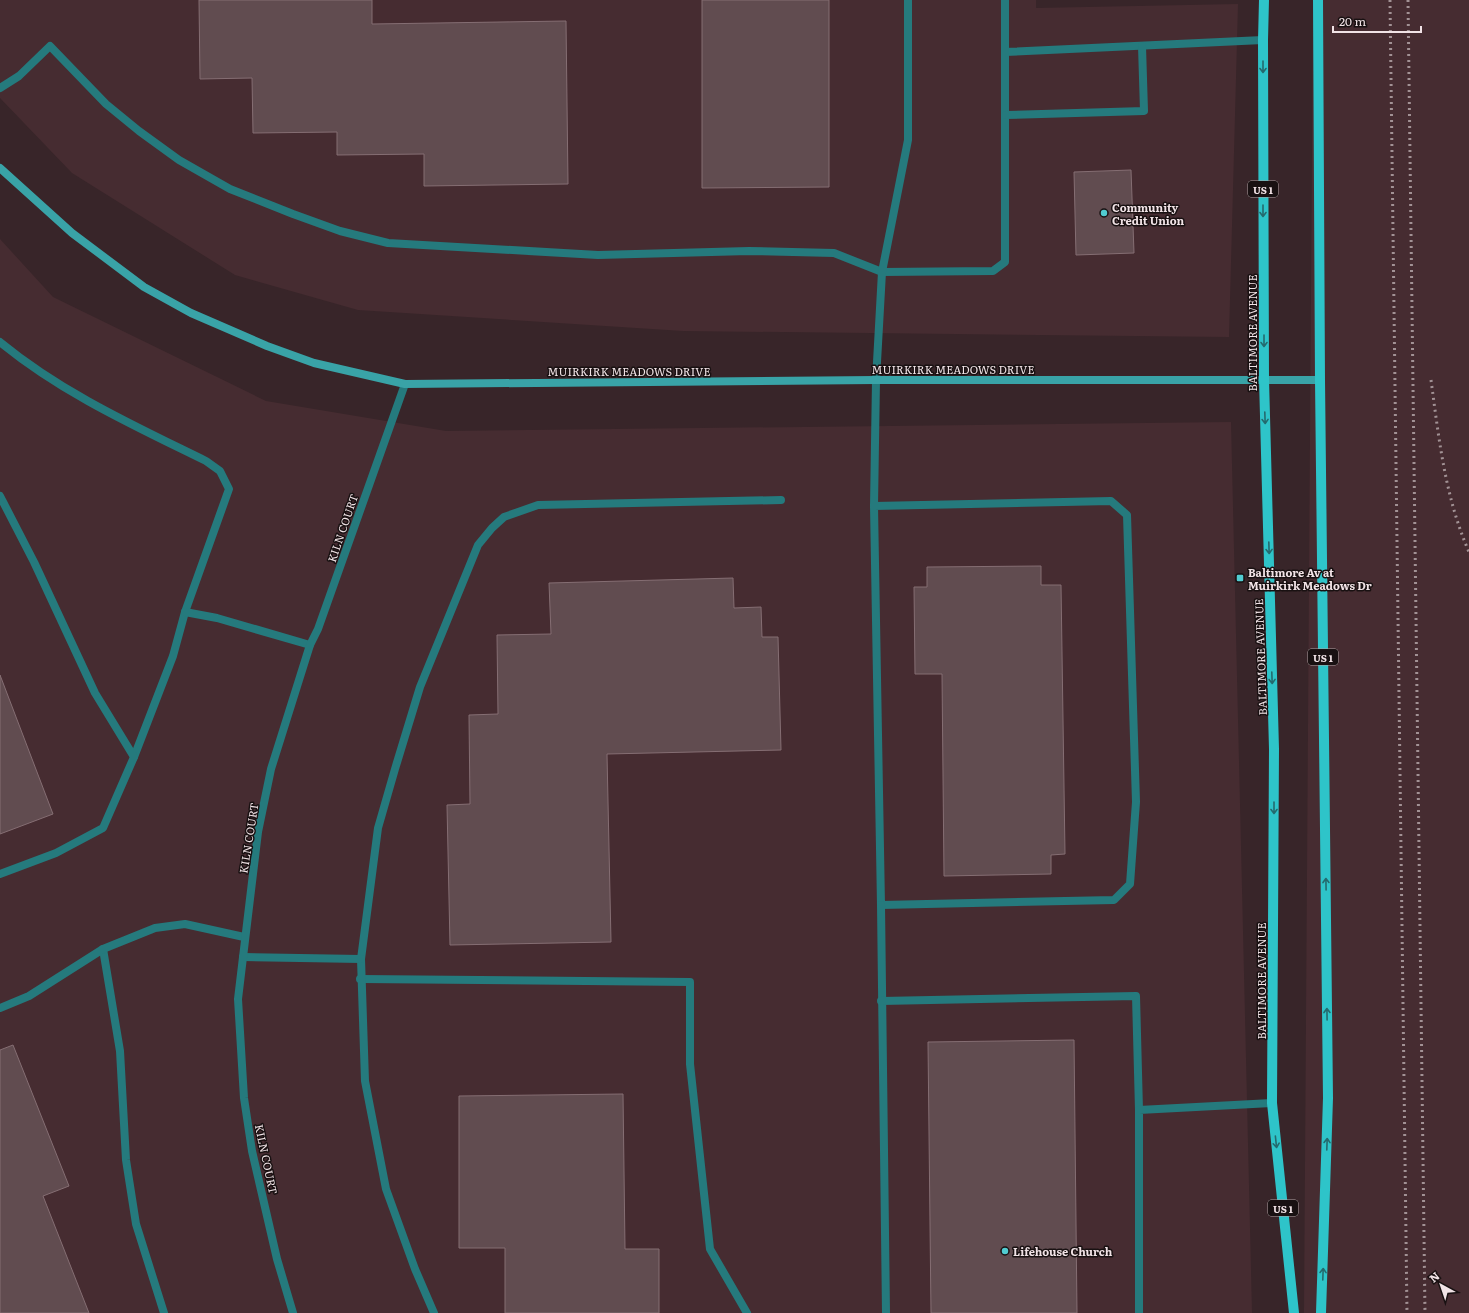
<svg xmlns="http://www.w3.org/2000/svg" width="1469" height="1313" viewBox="0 0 1469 1313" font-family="Literata,serif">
  <rect width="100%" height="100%" fill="#382529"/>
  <!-- built -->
  <g fill="#462c31">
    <path d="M0 0H1036V8L1238 4 1229 337 683 331 358 310 235 275 72 173 0 98Z"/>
    <path d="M1313 0H1469V1313H1304Z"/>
    <path d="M0 239 53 297 266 401 446 431 1231 422 1252 1313H0Z"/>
  </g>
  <!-- building -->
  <g fill="#614c50" stroke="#856e73">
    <path d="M199 0H372V24L566 21 568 184 424 186V154L337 155V132L253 133 252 78 200 79Z"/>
    <path d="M702 0H829V187L702 188Z"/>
    <path d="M1131 170 1134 253 1076 255 1074 172Z"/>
    <path d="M1041 566V585H1061L1065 854 1051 855V874L944 876 942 674H915L914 587H927V567Z"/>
    <path d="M733 578 734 608 761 607 762 637H778L781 750 607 754 611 942 450 945 447 805 470 804 469 715 498 714 497 635 551 634 549 583Z"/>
    <path d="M0 675 53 814 0 834Z"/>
    <path d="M1074 1040 1077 1313H931L928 1042Z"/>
    <path d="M13 1045 69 1186 43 1196 89 1313H0V1050Z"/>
    <path d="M623 1094 625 1249H659V1313H505V1248H459V1096Z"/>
  </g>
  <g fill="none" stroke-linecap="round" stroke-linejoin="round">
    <!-- service -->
    <g stroke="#257a7d" stroke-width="8">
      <path d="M1005 52 1263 40"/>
      <path d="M0 88 19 76 50 46 106 104 139 131 179 160 230 189 293 214 340 231 388 243 598 255 749 251 834 253 882 272 993 271 1005 262V0"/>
      <path d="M1006 115 1144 111 1142 46"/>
      <path d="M0 342C62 393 135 426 206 461L220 471 229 489 185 612 173 656 134 757"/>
      <path d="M0 496 34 562 95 693 134 757 103 828 56 853 0 874"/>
      <path d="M874 506 1111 501 1127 515 1136 802 1130 884 1114 900 881 905 874 506 876 380 882 272 908 140V0"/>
      <path d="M185 612 217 618 310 645"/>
      <path d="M881 905 886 1313"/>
      <path d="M103 949 120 1051 126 1160 136 1224 164 1313"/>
      <path d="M360 979 690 982V1064L710 1249 747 1313"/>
      <path d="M881 1001 1136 996 1139 1110"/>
      <path d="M0 1008 29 996 103 949 155 928 185 924 244 937"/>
      <path d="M434 1313 415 1269 386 1189 365 1081 361 959 378 828 395 769 420 687 478 545 492 528 504 517 538 505 781 500"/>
      <path d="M1139 1313V1110L1272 1103"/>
    </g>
    <!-- minor -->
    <g stroke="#257a7d" stroke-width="8">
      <path d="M243 957 361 959"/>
      <path d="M293 1313 277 1259 252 1151 244 1098 238 999 258 832 271 769 310 645 318 629 405 384"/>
    </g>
    <!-- secondary -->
    <path stroke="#39a3a7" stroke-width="8" d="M0 168 72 233 144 287 191 313 267 346 314 363 405 384 876 380H1320"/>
    <!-- primary -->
    <g stroke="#2ec4c9" stroke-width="10">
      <path d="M1264 0 1263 40 1264 379 1274 749 1272 1103 1294 1313"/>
      <path d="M1318 0 1320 380 1328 1098 1321 1313"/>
    </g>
    <!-- rail -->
    <g stroke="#a29295" stroke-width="3" stroke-dasharray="2 4" stroke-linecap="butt">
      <path d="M1390 0 1407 1313"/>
      <path d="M1408 0 1425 1313"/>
      <path d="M1431 380C1439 439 1445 497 1469 552"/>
    </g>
  </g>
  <!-- one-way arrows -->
  <defs><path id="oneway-shaft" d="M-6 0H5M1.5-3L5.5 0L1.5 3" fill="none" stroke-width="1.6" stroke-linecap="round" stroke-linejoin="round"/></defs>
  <g stroke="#246a6e">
    <use href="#oneway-shaft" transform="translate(1263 67) rotate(90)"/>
    <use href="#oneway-shaft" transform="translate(1263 211) rotate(90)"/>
    <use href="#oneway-shaft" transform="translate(1264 341) rotate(90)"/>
    <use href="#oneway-shaft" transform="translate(1265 418) rotate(88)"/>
    <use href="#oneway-shaft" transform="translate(1269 548) rotate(88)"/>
    <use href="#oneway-shaft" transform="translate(1272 678) rotate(88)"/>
    <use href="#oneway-shaft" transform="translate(1274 808) rotate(90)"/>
    <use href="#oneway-shaft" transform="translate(1326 884) rotate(-91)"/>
    <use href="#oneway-shaft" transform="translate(1327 1014) rotate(-91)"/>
    <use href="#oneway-shaft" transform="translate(1276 1142) rotate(84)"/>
    <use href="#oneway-shaft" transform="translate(1327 1144) rotate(-88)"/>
    <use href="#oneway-shaft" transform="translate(1323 1274) rotate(-88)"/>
  </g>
  <!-- markers -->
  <g fill="#51ccd1" stroke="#191112" stroke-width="1.5">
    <circle cx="1104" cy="213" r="4"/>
    <rect x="1236" y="574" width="8" height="8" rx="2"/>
    <circle cx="1005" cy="1251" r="4"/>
  </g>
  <g text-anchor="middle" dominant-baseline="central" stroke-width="3" stroke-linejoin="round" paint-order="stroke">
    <!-- shield labels -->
    <g fill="#191112" stroke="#b0a4a6" stroke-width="1">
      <rect x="1248" y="181" width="30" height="16" rx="3"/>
      <rect x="1308" y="649" width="30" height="16" rx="3"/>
      <rect x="1268" y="1200" width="30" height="16" rx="3"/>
    </g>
    <g font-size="10" font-weight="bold" fill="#f1e3e6">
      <text x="1263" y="189">US 1</text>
      <text x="1323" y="657">US 1</text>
      <text x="1283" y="1208">US 1</text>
    </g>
    <!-- poi labels -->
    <g font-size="11" font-weight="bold" fill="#f1e3e6" stroke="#191112" text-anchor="start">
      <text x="1112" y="207">Community<tspan x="1112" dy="13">Credit Union</tspan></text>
      <text x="1248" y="572">Baltimore Av at<tspan x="1248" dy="13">Muirkirk Meadows Dr</tspan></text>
      <text x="1013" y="1251">Lifehouse Church</text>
    </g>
    <!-- street labels -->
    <g font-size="11" fill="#f1e3e6" stroke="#191112">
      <text transform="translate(1252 333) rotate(-90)">BALTIMORE AVENUE</text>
      <text x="953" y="369">MUIRKIRK MEADOWS DRIVE</text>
      <text x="629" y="371">MUIRKIRK MEADOWS DRIVE</text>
      <text transform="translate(342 528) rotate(-71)">KILN COURT</text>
      <text transform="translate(1260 657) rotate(-92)">BALTIMORE AVENUE</text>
      <text transform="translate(248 838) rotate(-81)">KILN COURT</text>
      <text transform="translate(1261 981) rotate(-90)">BALTIMORE AVENUE</text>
      <text transform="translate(267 1159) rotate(78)">KILN COURT</text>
    </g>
  </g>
  <!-- north arrow -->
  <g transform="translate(1441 1285) rotate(320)" stroke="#191112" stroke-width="3" paint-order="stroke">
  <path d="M0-3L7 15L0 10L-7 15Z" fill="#f1e3e6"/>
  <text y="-6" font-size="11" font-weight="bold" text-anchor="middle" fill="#f1e3e6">N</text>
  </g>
  <!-- scale -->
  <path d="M1333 26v6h88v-6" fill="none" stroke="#f1e3e6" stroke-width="2"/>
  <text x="1339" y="26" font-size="12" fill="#f1e3e6" stroke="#191112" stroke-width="3" paint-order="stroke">20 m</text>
</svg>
